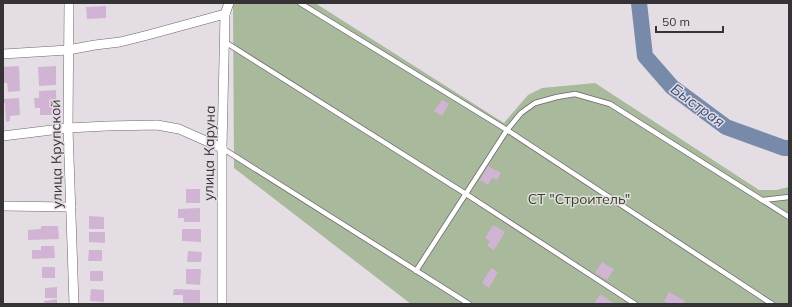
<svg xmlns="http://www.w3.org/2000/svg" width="792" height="307" viewBox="0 0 792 307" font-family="Mulish,sans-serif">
  <rect width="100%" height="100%" fill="#e5dde4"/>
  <!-- green -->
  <path fill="#a8b99c" d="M233 3H315L504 123 528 95 542 88 595 83 759 190H776L789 187V304H411L234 168Z"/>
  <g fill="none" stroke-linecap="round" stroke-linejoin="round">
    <!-- river -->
    <path stroke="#788aaa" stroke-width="16" d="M639 3 645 56 672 87 726 127 784 148H789"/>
  </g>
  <!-- building -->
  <g fill="#d1b4d3">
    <path d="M106 6V18L87 19 86 7Z"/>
    <path d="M19 66 20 91 8 92 7 83H3V67Z"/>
    <path d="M56 66V85L39 86 38 67Z"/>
    <path d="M56 90 57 115H40V108H35L34 98H39V91Z"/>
    <path d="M19 98 20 115 10 116V121L6 122 5 103H3V99Z"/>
    <path d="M442 100 449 104 442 116 434 111Z"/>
    <path d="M488 166 501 173 497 180 492 178 488 185 480 180Z"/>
    <rect x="186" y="189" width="14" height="14"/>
    <path d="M200 208V222H184V218H178V209Z"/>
    <path d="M89 216 104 217V229H89Z"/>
    <path d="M493 225 505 232 494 250 487 246 490 241 485 238Z"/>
    <path d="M41 226H58L59 239 28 240V230L41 229Z"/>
    <path d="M182 229H201V242L182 241Z"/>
    <path d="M89 232H105V243L89 242Z"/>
    <path d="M41 246H54L55 258 32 259V250H41Z"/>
    <path d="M89 250H102V261H88Z"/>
    <path d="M188 251 202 252 201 262H187Z"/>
    <path d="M602 262 614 269 607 280 595 273Z"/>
    <rect x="42" y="267" width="13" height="11"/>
    <path d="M491 268 498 272 489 288 482 283Z"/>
    <path d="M186 269H201L200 285 186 284Z"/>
    <rect x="90" y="271" width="13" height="10"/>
    <path d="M57 287V298H45V288Z"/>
    <path d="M91 289 104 290V302L90 301Z"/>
    <path d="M174 289 200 290V303H183V295H173Z"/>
    <path d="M669 292 685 301 683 304H669L664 301Z"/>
    <path d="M600 294 615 304H594Z"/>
    <path d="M57 299V304H44V301Z"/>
  </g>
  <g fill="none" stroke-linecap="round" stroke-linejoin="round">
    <defs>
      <g id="service">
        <path d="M300 3 507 130 772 304"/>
        <path d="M225 42 466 194 635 304"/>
        <path d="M222 148 469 304"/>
        <path d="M763 200 789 197"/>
        <path d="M416 271 507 130 521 113 535 103 557 97 575 94 610 104 789 217"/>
      </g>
      <g id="minor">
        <path d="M69 3 68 128 74 304"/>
        <path d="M3 54 68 50 95 45 120 42 148 35 225 14"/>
        <path d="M3 136 68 128 107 126 157 125 179 129 222 148"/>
        <path d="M3 206 71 207"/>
        <path d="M222 304V148L225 14 229 3"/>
      </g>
    </defs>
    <!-- service casing -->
    <use href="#service" stroke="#6d666c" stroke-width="6"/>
    <!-- minor casing -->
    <use href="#minor" stroke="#6d666c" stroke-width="10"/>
    <!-- service -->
    <use href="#service" stroke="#fff" stroke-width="4.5"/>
    <!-- minor -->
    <use href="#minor" stroke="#fff" stroke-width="9"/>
  </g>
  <g text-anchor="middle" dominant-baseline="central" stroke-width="3" stroke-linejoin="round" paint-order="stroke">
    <!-- street labels -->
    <g font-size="14" fill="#363336" stroke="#e5dde4">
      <text transform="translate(209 153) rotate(-89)">улица Каруна</text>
      <text transform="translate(56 154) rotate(-91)">улица Крупской</text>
    </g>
    <!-- park labels -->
    <g font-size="14" fill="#2f4917" stroke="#e5dde4">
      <text x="579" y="199">СТ "Строитель"</text>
    </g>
    <!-- water labels -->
    <g font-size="15" font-style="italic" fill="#374f7d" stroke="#e5dde4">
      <text transform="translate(698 105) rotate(36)">Быстрая</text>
    </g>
  </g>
  <!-- border -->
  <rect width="792" height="307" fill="none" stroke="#363336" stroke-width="8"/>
  <!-- scale -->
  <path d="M656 26v6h67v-6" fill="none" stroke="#363336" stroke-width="2"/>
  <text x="662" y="26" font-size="12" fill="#363336" stroke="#e5dde4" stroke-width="3" paint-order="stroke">50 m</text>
</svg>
